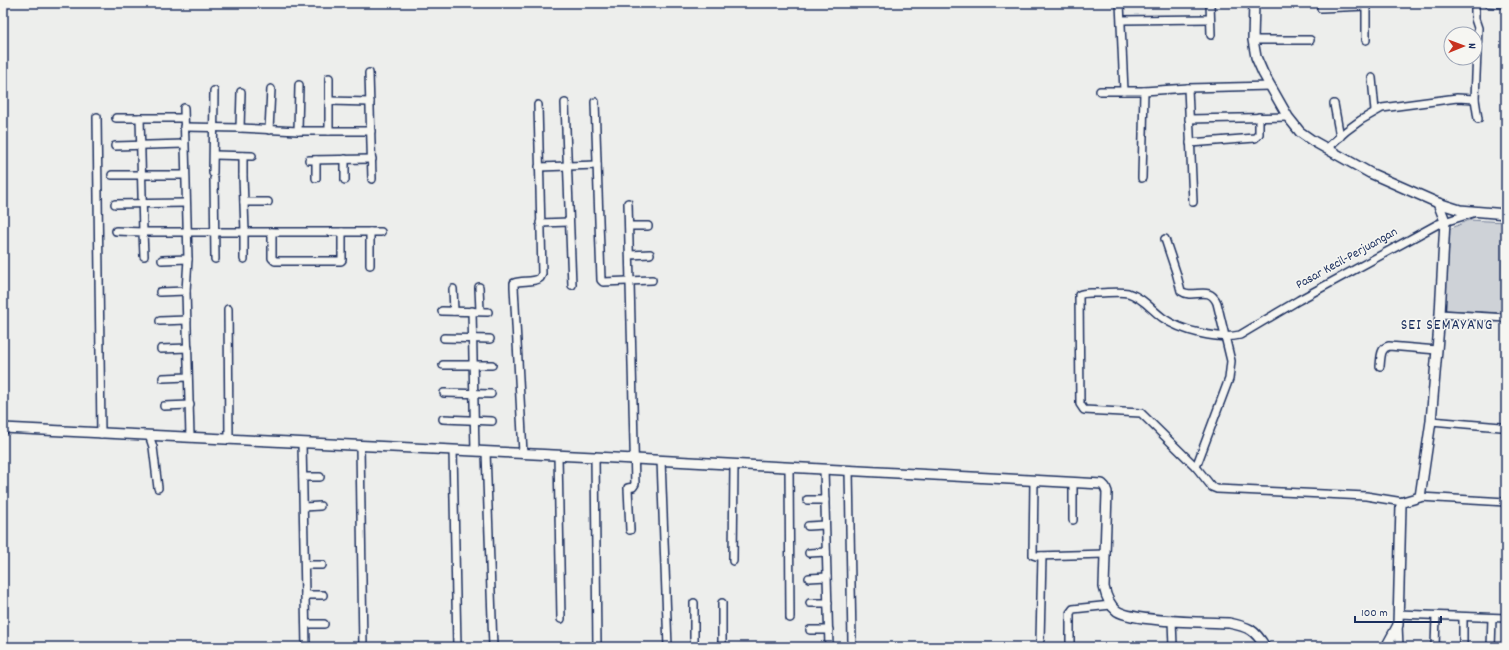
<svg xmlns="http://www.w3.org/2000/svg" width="1509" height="650" viewBox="0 0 1509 650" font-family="Dekko,sans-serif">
  <rect width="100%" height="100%" fill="#edeeec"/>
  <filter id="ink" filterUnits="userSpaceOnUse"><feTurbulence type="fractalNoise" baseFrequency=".025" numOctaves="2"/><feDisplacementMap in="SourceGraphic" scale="8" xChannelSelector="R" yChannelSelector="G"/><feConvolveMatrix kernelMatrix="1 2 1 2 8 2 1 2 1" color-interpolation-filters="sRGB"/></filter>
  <g filter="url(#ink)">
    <!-- green -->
    <path fill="#ced2d7" stroke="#74809a" d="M1469 220 1506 222V313L1444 310 1448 230Z"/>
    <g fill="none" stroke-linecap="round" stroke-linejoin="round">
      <defs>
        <g id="street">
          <path d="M1120 3 1124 91"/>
          <path d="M1210 3 1211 35"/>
          <path d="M1366 3V40"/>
          <path d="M1475 3V19L1478 28 1475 99 1478 119"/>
          <path d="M1488 3 1506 4"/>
          <path d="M1321 8 1366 6"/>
          <path d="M1122 20 1210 19"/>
          <path d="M1253 40H1310"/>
          <path d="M369 73 372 179"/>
          <path d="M1372 78 1375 111"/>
          <path d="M1188 88 1193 202"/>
          <path d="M1100 91H1144L1188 88 1271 86"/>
          <path d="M329 101 370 102"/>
          <path d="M595 102 601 280 603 282 652 280"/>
          <path d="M565 103 572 285"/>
          <path d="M1334 104 1340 137"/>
          <path d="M184 108 188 259 186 291 190 437"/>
          <path d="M97 117 101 434"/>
          <path d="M116 118H184"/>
          <path d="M140 118 143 232H381"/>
          <path d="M1189 119 1288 117"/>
          <path d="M184 127 240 128 298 131H371"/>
          <path d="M240 128 241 92"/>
          <path d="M269 130 271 89"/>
          <path d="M298 131 299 85"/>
          <path d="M329 131V78"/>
          <path d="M1190 143 1255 138 1259 134V117"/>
          <path d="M115 146 184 144"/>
          <path d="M1326 149 1346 131 1361 120 1382 108 1457 98 1475 99"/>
          <path d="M214 155 252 156"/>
          <path d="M345 159V180"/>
          <path d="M309 160 372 159"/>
          <path d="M316 160V178"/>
          <path d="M539 167 597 165"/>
          <path d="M213 173 214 91"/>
          <path d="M243 174V156"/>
          <path d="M112 175H185"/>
          <path d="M243 176 245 232"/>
          <path d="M1142 178 1144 91"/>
          <path d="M214 179 215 259"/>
          <path d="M244 202H268"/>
          <path d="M628 203 635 484 633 487 628 488 630 530"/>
          <path d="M115 204 186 203"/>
          <path d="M540 223 569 222"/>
          <path d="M629 226H648"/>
          <path d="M116 231 143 232 144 256"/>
          <path d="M244 232V259"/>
          <path d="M272 232V258L275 261H341L342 260V232"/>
          <path d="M1165 239 1176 272 1181 291C1193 300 1209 284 1217 303L1231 361 1229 379 1196 467"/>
          <path d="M630 255 650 254"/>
          <path d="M162 260 188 259"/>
          <path d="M370 265V232"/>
          <path d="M479 287 480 311"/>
          <path d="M453 289 454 311"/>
          <path d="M160 292 186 291"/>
          <path d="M228 309 229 440"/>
          <path d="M442 311 488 312"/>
          <path d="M472 311 475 451"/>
          <path d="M1440 314 1506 318"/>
          <path d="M160 321 187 320"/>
          <path d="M444 338 490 339"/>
          <path d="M161 349 188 348"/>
          <path d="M443 365H492"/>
          <path d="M1380 366C1381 358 1380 348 1389 346L1437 350"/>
          <path d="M163 378 188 377"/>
          <path d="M444 393 491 394"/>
          <path d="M164 406 190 405"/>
          <path d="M443 419 492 421"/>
          <path d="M1431 421 1501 427"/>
          <path d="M149 435 153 447 158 488"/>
          <path d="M302 443 306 647"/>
          <path d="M360 446 363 647"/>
          <path d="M453 450 457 647"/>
          <path d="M486 452 493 647"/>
          <path d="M523 453 514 287V283C523 280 533 283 540 278L542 274 538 105"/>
          <path d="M558 455 561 619"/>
          <path d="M595 457 597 647"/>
          <path d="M661 460 668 647"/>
          <path d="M789 467 790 618"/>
          <path d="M824 469 829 647"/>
          <path d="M849 470 852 642"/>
          <path d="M303 477H320"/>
          <path d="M1034 480 1033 555 1036 556 1105 554"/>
          <path d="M1420 497 1506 502"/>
          <path d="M807 500H825"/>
          <path d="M1403 502 1366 496 1217 489 1212 487 1196 467 1141 413 1084 410 1080 404 1079 295C1084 292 1091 293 1097 293 1107 293 1119 291 1128 293 1142 297 1152 310 1163 318 1181 331 1219 340 1240 335L1299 300 1438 224 1473 213"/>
          <path d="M304 507 320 506"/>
          <path d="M1073 520V483"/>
          <path d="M808 526 825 525"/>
          <path d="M809 553 826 552"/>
          <path d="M733 561 734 464"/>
          <path d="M305 565H322"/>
          <path d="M809 578 827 577"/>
          <path d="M305 595H323"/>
          <path d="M694 603V647"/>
          <path d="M722 603V647"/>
          <path d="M810 603H828"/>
          <path d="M1398 614 1506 618"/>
          <path d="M1172 620 1173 647"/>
          <path d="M306 624H324"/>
          <path d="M1398 625 1399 647"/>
          <path d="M810 630H829"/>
          <path d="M1040 640 1042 556"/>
          <path d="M1070 647V613L1073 609 1111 605"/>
          <path d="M1435 647 1436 616"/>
          <path d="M1463 647V617"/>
          <path d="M1491 647 1492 618"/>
        </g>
        <g id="secondary">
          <path d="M1254 3 1253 40 1256 57 1263 73 1288 117 1300 132 1313 141 1370 173 1438 203 1460 210 1506 214"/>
          <path d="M3 428 635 459 1102 484 1105 487 1107 492 1104 587C1106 596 1109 605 1117 611 1134 622 1206 622 1229 623 1248 627 1255 629 1265 647"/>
          <path d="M1386 647 1398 625 1401 505 1403 502 1420 497 1431 421 1440 314 1445 221 1438 203"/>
        </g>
      </defs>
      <!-- street casing -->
      <use href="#street" stroke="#1b2f5e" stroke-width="10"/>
      <!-- secondary casing -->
      <use href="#secondary" stroke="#1b2f5e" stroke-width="12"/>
      <!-- street -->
      <use href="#street" stroke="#f6f6f2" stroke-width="7"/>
      <!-- secondary -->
      <use href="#secondary" stroke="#f6f6f2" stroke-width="9"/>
    </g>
  </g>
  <g text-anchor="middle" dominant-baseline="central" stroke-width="3" stroke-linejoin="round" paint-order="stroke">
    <!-- street labels -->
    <g font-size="13" fill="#1b2f5e" stroke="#f6f6f2">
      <text transform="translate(1347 259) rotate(-29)">Pasar Kecil-Perjuangan</text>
    </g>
    <!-- quarter labels -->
    <g font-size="15" letter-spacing="1" fill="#1b2f5e" stroke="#f6f6f2">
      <text x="1447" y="326">SEI SEMAYANG</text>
    </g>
  </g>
  <!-- margin -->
  <rect width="1509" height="650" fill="none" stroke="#f6f6f2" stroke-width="16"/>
  <rect x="8" y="8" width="1493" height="634" fill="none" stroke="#1b2f5e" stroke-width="1.5" filter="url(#ink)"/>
  <!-- north arrow -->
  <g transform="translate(1463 46) rotate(89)"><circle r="19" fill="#f6f6f2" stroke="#9ea6b7"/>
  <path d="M0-3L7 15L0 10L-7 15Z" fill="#c8321e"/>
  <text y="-6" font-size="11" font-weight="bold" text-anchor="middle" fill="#1b2f5e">N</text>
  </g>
  <!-- scale -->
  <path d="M1355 616v6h86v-6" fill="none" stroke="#1b2f5e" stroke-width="2"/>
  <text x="1361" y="616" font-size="12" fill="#1b2f5e" stroke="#f6f6f2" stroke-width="3" paint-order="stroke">100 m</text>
</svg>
